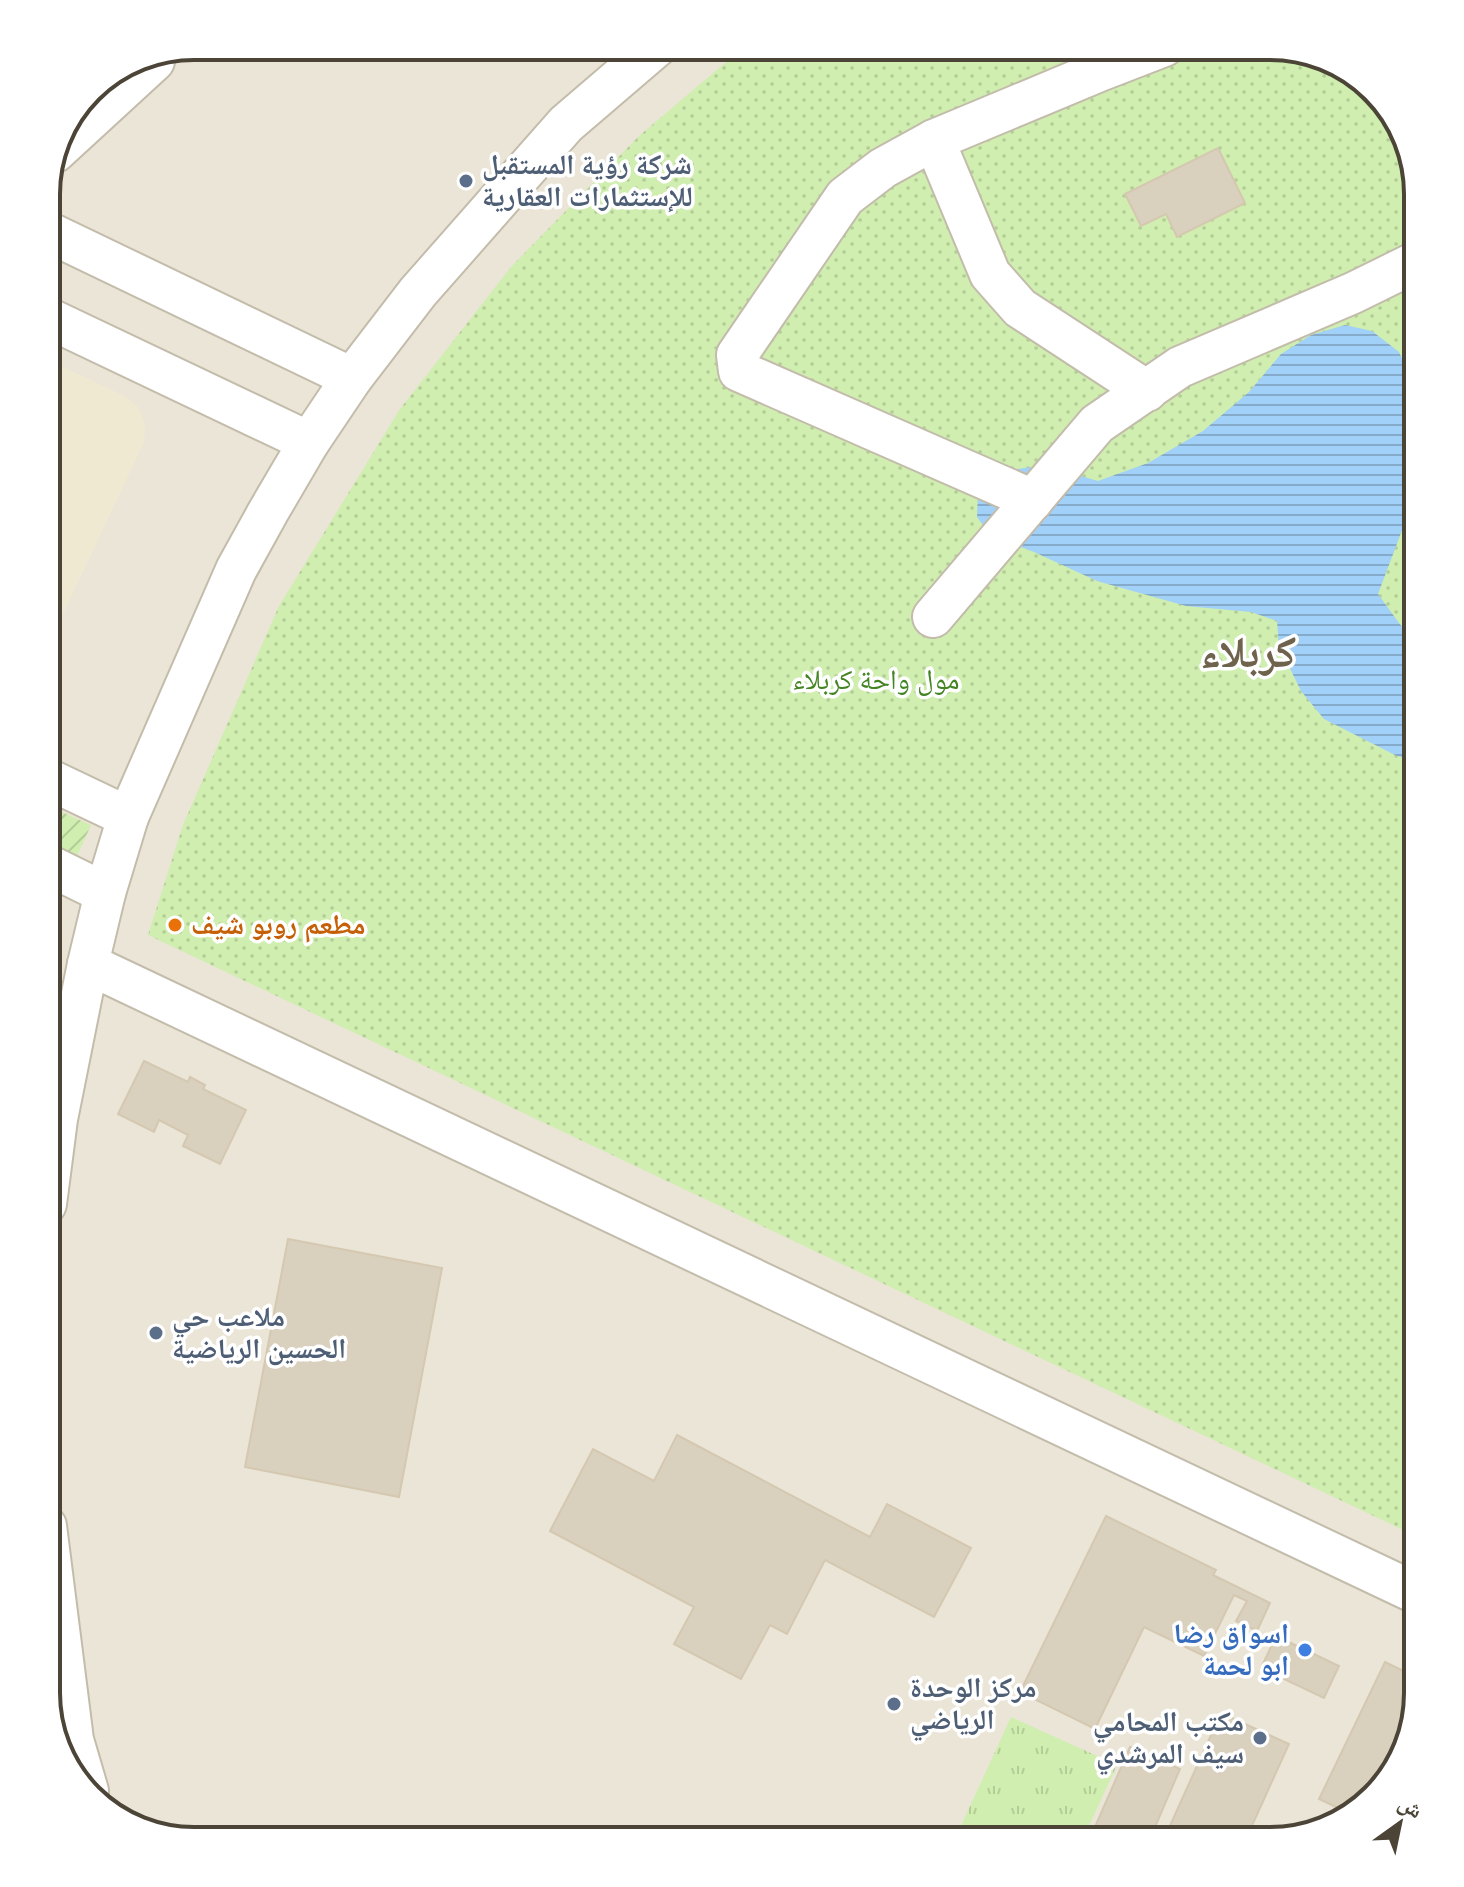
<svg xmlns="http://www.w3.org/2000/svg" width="1464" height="1887" viewBox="0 0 1464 1887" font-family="'Varela Round','Noto Naskh Arabic',sans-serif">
  <defs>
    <pattern id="grass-tufts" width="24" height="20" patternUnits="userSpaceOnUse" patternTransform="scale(2)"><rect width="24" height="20" fill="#cfeeaf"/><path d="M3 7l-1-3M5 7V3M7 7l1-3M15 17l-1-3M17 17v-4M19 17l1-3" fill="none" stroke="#b3cd97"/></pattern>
    <pattern id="park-dots" width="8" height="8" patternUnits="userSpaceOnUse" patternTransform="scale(2)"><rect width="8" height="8" fill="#cfeeaf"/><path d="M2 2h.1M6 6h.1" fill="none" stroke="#b3cd97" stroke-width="1.8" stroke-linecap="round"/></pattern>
    <pattern id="garden-furrows" width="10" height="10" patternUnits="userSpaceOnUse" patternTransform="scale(2)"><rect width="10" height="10" fill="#cfeeaf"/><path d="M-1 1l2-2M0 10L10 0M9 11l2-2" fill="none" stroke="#b3cd97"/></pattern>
    <pattern id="water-rules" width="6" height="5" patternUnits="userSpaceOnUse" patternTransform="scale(2)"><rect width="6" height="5" fill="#a1d0f8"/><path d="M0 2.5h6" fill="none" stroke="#85aaca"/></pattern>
  </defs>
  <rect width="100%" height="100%" fill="#f6f3ea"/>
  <!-- residential -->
  <path fill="#ebe5d7" d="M194 46H1279L1344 66 1393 112 1418 194V1693L1398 1766 1352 1816 1270 1841H194L121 1821 71 1775 46 1693V184L62 128 96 83Z"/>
  <!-- education -->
  <path fill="#f0e9d2" d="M46 359 122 395 138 407 145 424 144 442 46 650Z"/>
  <!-- grass -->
  <path fill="url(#grass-tufts)" d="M1011 1717 1117 1765 1082 1841H954Z"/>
  <!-- park -->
  <path fill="url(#park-dots)" d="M745 46H1279L1344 66 1393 112 1418 194V1537L148 935 183 825 279 606 400 409 511 267 639 136Z"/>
  <!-- garden -->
  <path fill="url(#garden-furrows)" d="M46 805 91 825 77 856 46 841Z"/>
  <!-- water -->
  <path fill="url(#water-rules)" d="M1345 325 1372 331 1399 352 1418 392V496L1404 525 1378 594 1399 623 1418 645V763L1395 755 1324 719 1301 691 1279 646 1277 621 1251 612 1186 606 1097 581 1034 552 991 536 977 517 978 491 996 472 1032 467 1067 472 1098 481 1148 463 1203 431 1249 392 1281 354 1311 335Z"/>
  <!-- building -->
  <g fill="#d9d0be" stroke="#d5c8b0" stroke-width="2">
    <path d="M1218 148 1245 203 1177 237 1166 214 1141 226 1125 194Z"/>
    <path d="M144 1061 188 1082 190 1077 205 1085 203 1089 246 1110 220 1164 183 1146 188 1135 159 1120 154 1132 118 1114Z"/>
    <path d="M288 1239 442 1268 399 1497 245 1467Z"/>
    <path d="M677 1435 870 1537 887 1504 971 1548 934 1617 825 1560 787 1634 770 1625 741 1679 674 1644 694 1607 550 1531 593 1449 654 1481Z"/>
    <path d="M1106 1516 1216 1570 1213 1575 1270 1603 1257 1631 1236 1621 1247 1601 1234 1595 1204 1656 1144 1627 1095 1729 1020 1692Z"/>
    <path d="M1276 1636 1339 1666 1324 1698 1261 1668Z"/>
    <path d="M1385 1662 1418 1678V1693L1398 1766 1353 1815 1319 1799Z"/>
    <path d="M1221 1713 1289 1744 1245 1841H1163Z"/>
    <path d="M1130 1747 1180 1769 1149 1841H1102L1091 1836Z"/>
    <path d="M606 1827 612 1841H571Z"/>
  </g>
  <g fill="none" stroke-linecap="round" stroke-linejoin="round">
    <defs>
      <g id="minor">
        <path d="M934 140 990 274 1020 308 1147 391"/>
        <path d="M55 152 154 61"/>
        <path d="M46 231 352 378"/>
        <path d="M46 317 309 442"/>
        <path d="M1033 500 739 371 737 355 845 197 883 168 934 140 1102 70 1164 46"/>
        <path d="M933 617 1097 424 1180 367 1353 293 1418 261"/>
        <path d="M46 778 128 817"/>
        <path d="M46 864 105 893"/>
        <path d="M88 964 1418 1594"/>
        <path d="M46 1204 57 1119 88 964 105 893 128 817 236 570 268 512 309 442 352 378 418 292 566 124 657 46"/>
        <path d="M46 1526 73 1740 88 1791"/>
      </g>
    </defs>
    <!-- minor casing -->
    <use href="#minor" stroke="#c3bcab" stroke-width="44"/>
    <!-- minor -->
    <use href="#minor" stroke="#fff" stroke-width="40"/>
  </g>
  <!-- markers -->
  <g fill="#5c6f8a" stroke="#fff" stroke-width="3">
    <circle cx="466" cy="181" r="8"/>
    <circle cx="156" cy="1333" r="8"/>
    <circle cx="894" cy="1704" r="8"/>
    <circle cx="1260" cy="1738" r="8"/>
  </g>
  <circle fill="#e8710a" stroke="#fff" stroke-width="3" cx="175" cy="925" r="8"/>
  <circle fill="#3f7fe0" stroke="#fff" stroke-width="3" cx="1305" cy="1650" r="8"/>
  <g text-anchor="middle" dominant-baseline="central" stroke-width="7" stroke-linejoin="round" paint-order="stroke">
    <!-- service labels -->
    <g font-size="28" font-weight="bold" fill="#4e5e75" stroke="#fff" text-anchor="start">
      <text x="482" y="165">شركة رؤية المستقبل<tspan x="482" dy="32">للإستثمارات العقارية</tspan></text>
      <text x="172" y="1317">ملاعب حي<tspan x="172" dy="32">الحسين الرياضية</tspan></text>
      <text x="910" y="1688">مركز الوحدة<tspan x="910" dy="32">الرياضي</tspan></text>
      <text x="1244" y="1722" text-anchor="end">مكتب المحامي<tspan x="1244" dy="32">سيف المرشدي</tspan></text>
    </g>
    <!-- park labels -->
    <g font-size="28" fill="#438423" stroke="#fff">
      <text x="876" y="680">مول واحة كربلاء</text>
    </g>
    <!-- food labels -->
    <g font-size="28" font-weight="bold" fill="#c56008" stroke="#fff" text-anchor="start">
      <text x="191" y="925">مطعم روبو شيف</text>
    </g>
    <!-- shop labels -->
    <g font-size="28" font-weight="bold" fill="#366cbe" stroke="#fff" text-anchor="end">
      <text x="1289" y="1634">اسواق رضا<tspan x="1289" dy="32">ابو لحمة</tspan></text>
    </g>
    <!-- town labels -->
    <g font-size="44" font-weight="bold" fill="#6f634d" stroke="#fff">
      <text x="1248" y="653">كربلاء</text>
    </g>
  </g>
  <!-- crop -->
  <path d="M0 0H1464V1887H0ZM194 60H1270A134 134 0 0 1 1404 194V1693A134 134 0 0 1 1270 1827H194A134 134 0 0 1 60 1693V194A134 134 0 0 1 194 60Z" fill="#fff" fill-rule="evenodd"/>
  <path fill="none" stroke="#4b4437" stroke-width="4" d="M194 60H1270A134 134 0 0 1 1404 194V1693A134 134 0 0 1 1270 1827H194A134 134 0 0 1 60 1693V194A134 134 0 0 1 194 60Z"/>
  <!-- north arrow -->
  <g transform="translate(1400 1823) rotate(33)" stroke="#ffffff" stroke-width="6" paint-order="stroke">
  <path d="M0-6L14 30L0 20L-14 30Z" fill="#4b4437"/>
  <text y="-12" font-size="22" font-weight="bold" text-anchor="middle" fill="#4b4437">ش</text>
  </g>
</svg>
